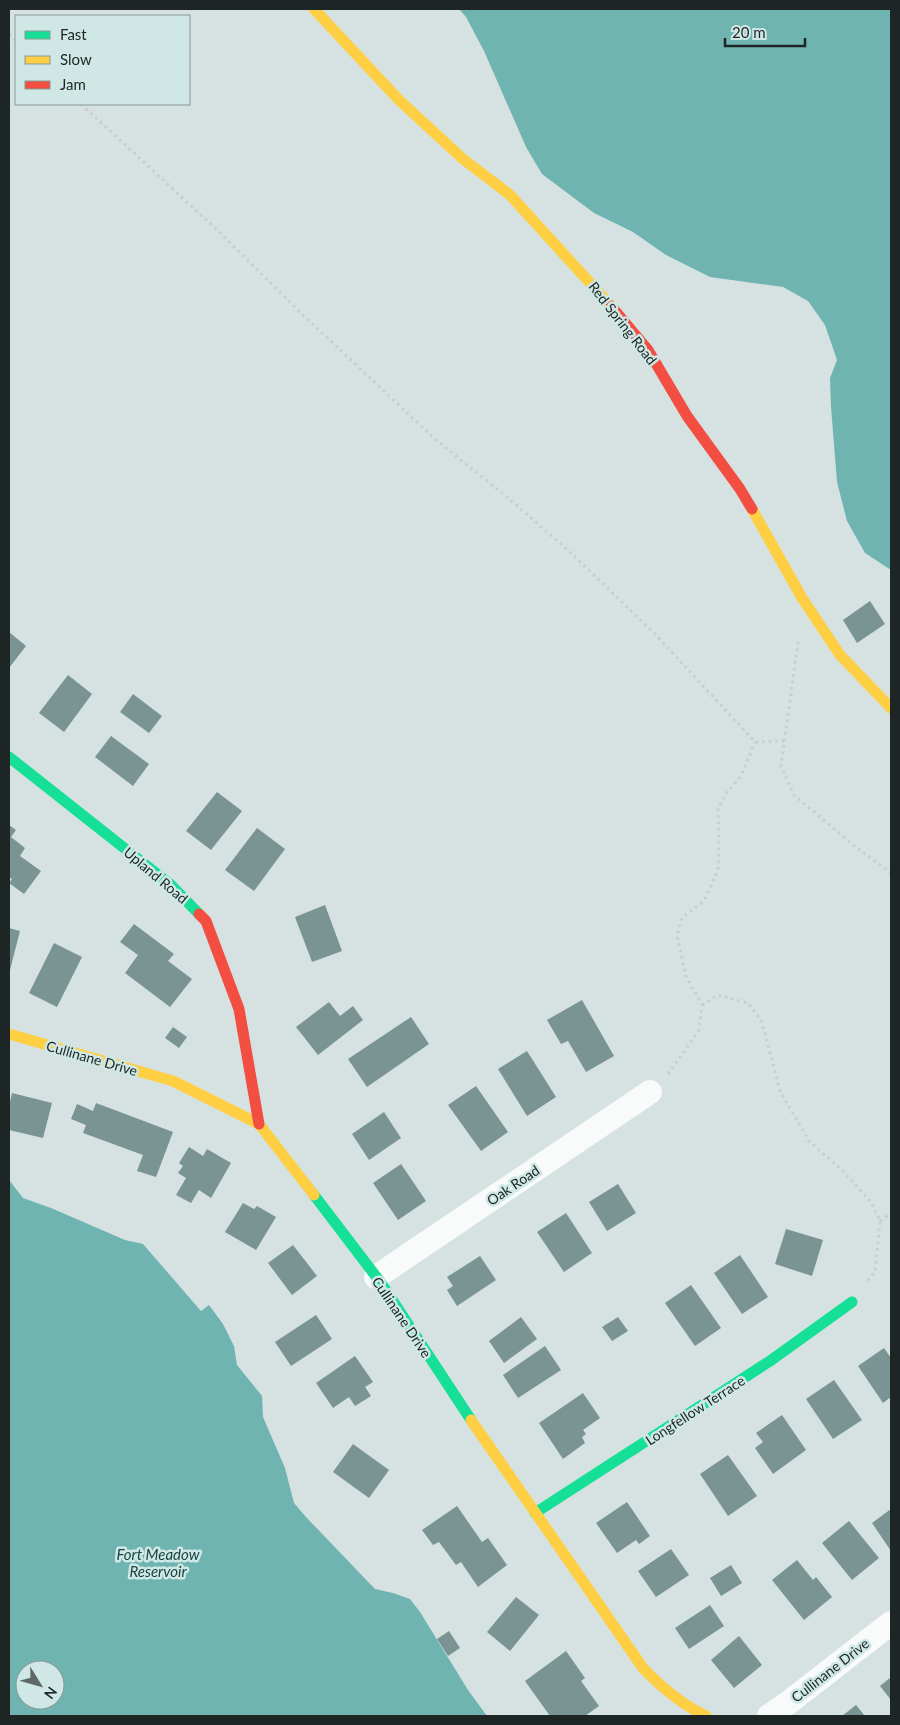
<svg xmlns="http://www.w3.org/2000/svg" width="900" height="1725" viewBox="0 0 900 1725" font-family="Lato,sans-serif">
  <rect width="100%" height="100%" fill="#d5e2e1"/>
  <!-- water -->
  <g fill="#70b4b1" fill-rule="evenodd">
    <path d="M459 9H891V570L865 553 847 521 837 482 831 407 830 378 837 360 825 325 808 301 783 287 710 277 666 255 633 232 594 213 542 174 526 147 484 51 466 17Z"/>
    <path d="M9 1180 23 1198 51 1208 125 1240 143 1244 201 1311 209 1305 223 1324 234 1346 237 1365 262 1396 263 1417 285 1468 294 1503 306 1517 375 1589 393 1593 410 1599 420 1612 468 1690 487 1716H9ZM25 1670H55V1700H25Z"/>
  </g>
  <!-- building -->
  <g fill="#799493">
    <path d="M870 601 885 624 857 643 843 620Z"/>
    <path d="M9 632 26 646 9 668Z"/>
    <path d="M68 675 92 694 64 732 39 713Z"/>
    <path d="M133 694 162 716 149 733 120 712Z"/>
    <path d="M111 736 149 764 133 786 95 757Z"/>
    <path d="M217 792 242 811 211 850 186 831Z"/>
    <path d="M9 825 16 830 11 837 25 848 20 856 41 871 24 894 9 883 12 879 9 877Z"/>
    <path d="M257 828 285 849 254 891 225 870Z"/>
    <path d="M325 905 342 951 312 962 295 917Z"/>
    <path d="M134 924 174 954 168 961 192 979 170 1007 125 973 138 955 120 942Z"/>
    <path d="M9 928 20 931 9 974Z"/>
    <path d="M54 943 82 957 57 1007 29 993Z"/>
    <path d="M582 1000 614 1056 586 1072 568 1041 561 1044 547 1020Z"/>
    <path d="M329 1002 340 1016 353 1006 363 1020 318 1055 296 1027Z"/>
    <path d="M411 1017 429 1044 367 1087 348 1059Z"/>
    <path d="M173 1027 187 1037 179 1048 165 1038Z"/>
    <path d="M527 1051 556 1097 527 1116 498 1069Z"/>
    <path d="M476 1086 508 1132 481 1151 448 1105Z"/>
    <path d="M12 1093 52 1103 43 1138 9 1130V1106Z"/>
    <path d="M96 1103 173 1132 156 1177 137 1171 143 1155 83 1133 86 1125 71 1119 77 1104 93 1111Z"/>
    <path d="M384 1112 401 1138 369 1160 352 1134Z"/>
    <path d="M189 1147 203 1156 207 1149 231 1163 211 1198 199 1190 191 1203 176 1195 186 1178 178 1173 183 1166 179 1163Z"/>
    <path d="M401 1164 426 1201 398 1220 373 1183Z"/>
    <path d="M618 1184 636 1213 607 1231 589 1202Z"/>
    <path d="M243 1203 254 1209 257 1206 276 1217 256 1250 225 1232Z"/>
    <path d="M566 1213 592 1253 564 1272 537 1232Z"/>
    <path d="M786 1229 823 1240 812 1276 775 1264Z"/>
    <path d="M293 1245 317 1276 292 1295 268 1263Z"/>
    <path d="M740 1255 768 1297 742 1314 714 1273Z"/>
    <path d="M480 1256 496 1280 457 1306 447 1290 453 1286 447 1277Z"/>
    <path d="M691 1285 721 1328 695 1346 665 1303Z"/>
    <path d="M316 1315 332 1339 291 1366 275 1342Z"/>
    <path d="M521 1317 537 1339 504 1363 489 1341Z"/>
    <path d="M618 1317 628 1331 612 1341 602 1327Z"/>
    <path d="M545 1346 561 1370 518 1398 503 1375Z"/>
    <path d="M884 1348 891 1358V1397L883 1403 858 1366Z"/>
    <path d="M355 1356 373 1382 365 1387 371 1396 355 1406 349 1397 333 1408 316 1383Z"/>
    <path d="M834 1380 862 1420 833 1439 806 1399Z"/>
    <path d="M583 1393 600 1418 583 1430 586 1434 582 1437 585 1443 563 1459 539 1423Z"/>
    <path d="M782 1415 806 1450 773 1474 755 1448 763 1442 756 1433Z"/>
    <path d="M353 1444 389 1470 369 1498 333 1472Z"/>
    <path d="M728 1455 757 1496 728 1516 700 1474Z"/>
    <path d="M627 1502 650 1536 639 1544 636 1540 617 1553 596 1523Z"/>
    <path d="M457 1506 482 1542 488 1538 507 1565 478 1587 461 1562 456 1565 439 1542 433 1545 422 1530Z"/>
    <path d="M891 1509V1551L872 1523Z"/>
    <path d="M849 1521 879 1558 852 1580 822 1543Z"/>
    <path d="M671 1549 689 1575 656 1597 638 1571Z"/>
    <path d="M797 1560 813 1580 816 1577 832 1597 804 1620 772 1580Z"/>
    <path d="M731 1565 742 1583 721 1596 710 1578Z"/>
    <path d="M516 1597 539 1615 510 1651 487 1632Z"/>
    <path d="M710 1605 724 1626 689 1649 675 1628Z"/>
    <path d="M449 1631 460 1648 448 1656 437 1639Z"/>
    <path d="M739 1636 762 1665 734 1688 711 1660Z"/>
    <path d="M566 1651 585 1678 581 1681 599 1706 585 1716H550L525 1681Z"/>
    <path d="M891 1677V1700L880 1686Z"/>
    <path d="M856 1705 865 1716H842Z"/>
  </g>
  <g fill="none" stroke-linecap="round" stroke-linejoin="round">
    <!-- path -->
    <g stroke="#c9cdcd" stroke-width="3" stroke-dasharray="2.5 4" stroke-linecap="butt">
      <path d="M9 34 16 41"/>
      <path d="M81 104 215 228 302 314 436 440 507 497 570 552 655 634 755 742 784 741"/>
      <path d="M798 642 781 766 794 795 852 844 891 873"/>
      <path d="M702 1005 718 995 748 1003 762 1022 780 1091 809 1141 844 1172 871 1202 880 1221 875 1271 867 1282"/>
      <path d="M668 1074 699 1030 702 1005 686 976 677 936 682 918 704 901 718 870 719 840 718 809 727 792 741 776 755 742"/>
      <path d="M880 1221 891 1213"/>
    </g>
    <!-- street -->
    <g stroke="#f9fbfa" stroke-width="24">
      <path d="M376 1277 650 1092"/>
      <path d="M769 1716 788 1703 891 1623"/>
    </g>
    <!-- fast -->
    <g stroke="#16e098" stroke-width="11">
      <path d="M9 757 171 885 199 914"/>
      <path d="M314 1195 381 1283 471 1420"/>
      <path d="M535 1513 770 1361 852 1302"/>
    </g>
    <!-- slow -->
    <g stroke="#ffcf43" stroke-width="11">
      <path d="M314 9 399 100 463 159 510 195 611 306"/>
      <path d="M752 509 802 598 840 655 891 708"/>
      <path d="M9 1034 173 1081 259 1124 314 1195"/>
      <path d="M471 1420 643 1668C662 1688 681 1704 706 1716"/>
    </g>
    <!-- jam -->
    <g stroke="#f24e42" stroke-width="11">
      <path d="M611 306 648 350 687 416 740 489 752 509"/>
      <path d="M199 914 206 921 239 1009 259 1124"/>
    </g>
  </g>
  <g text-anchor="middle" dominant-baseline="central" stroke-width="5" stroke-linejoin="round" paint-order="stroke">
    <!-- street labels -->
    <g font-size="14" fill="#1d2625" stroke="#cfe8e5">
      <text transform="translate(623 323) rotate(52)">Red Spring Road</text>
      <text transform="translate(156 875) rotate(40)">Upland Road</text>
      <text transform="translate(92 1058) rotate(16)">Cullinane Drive</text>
      <text transform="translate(513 1185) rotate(-34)">Oak Road</text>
      <text transform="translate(402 1317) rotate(56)">Cullinane Drive</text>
      <text transform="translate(695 1410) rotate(-33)">Longfellow Terrace</text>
      <text transform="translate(830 1670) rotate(-38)">Cullinane Drive</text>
    </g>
    <!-- water labels -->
    <g font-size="15" font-style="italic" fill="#174240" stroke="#cfe8e5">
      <text x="158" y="1554">Fort Meadow<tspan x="158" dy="17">Reservoir</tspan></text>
    </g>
  </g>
  <!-- border -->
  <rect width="900" height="1725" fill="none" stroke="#1d2625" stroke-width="20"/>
  <!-- legend -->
  <rect x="15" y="15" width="175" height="90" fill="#cfe8e5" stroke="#889a98"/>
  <rect x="25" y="31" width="25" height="8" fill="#16e098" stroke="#889a98"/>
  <text x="60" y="40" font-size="15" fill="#1d2625">Fast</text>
  <rect x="25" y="56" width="25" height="8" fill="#ffcf43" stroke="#889a98"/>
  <text x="60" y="65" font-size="15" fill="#1d2625">Slow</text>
  <rect x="25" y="81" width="25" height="8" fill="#f24e42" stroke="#889a98"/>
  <text x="60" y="90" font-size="15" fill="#1d2625">Jam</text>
  <!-- north arrow -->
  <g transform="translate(40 1685) rotate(127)"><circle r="24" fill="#cfe8e5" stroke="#889a98"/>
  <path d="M0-4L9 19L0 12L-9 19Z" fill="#5d6867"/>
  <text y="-8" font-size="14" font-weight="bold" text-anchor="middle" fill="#1d2625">N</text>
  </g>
  <!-- scale -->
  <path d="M725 38v8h80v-8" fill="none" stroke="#1d2625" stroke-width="2.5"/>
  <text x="732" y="38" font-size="15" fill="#1d2625" stroke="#cfe8e5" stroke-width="4" paint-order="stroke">20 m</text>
</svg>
